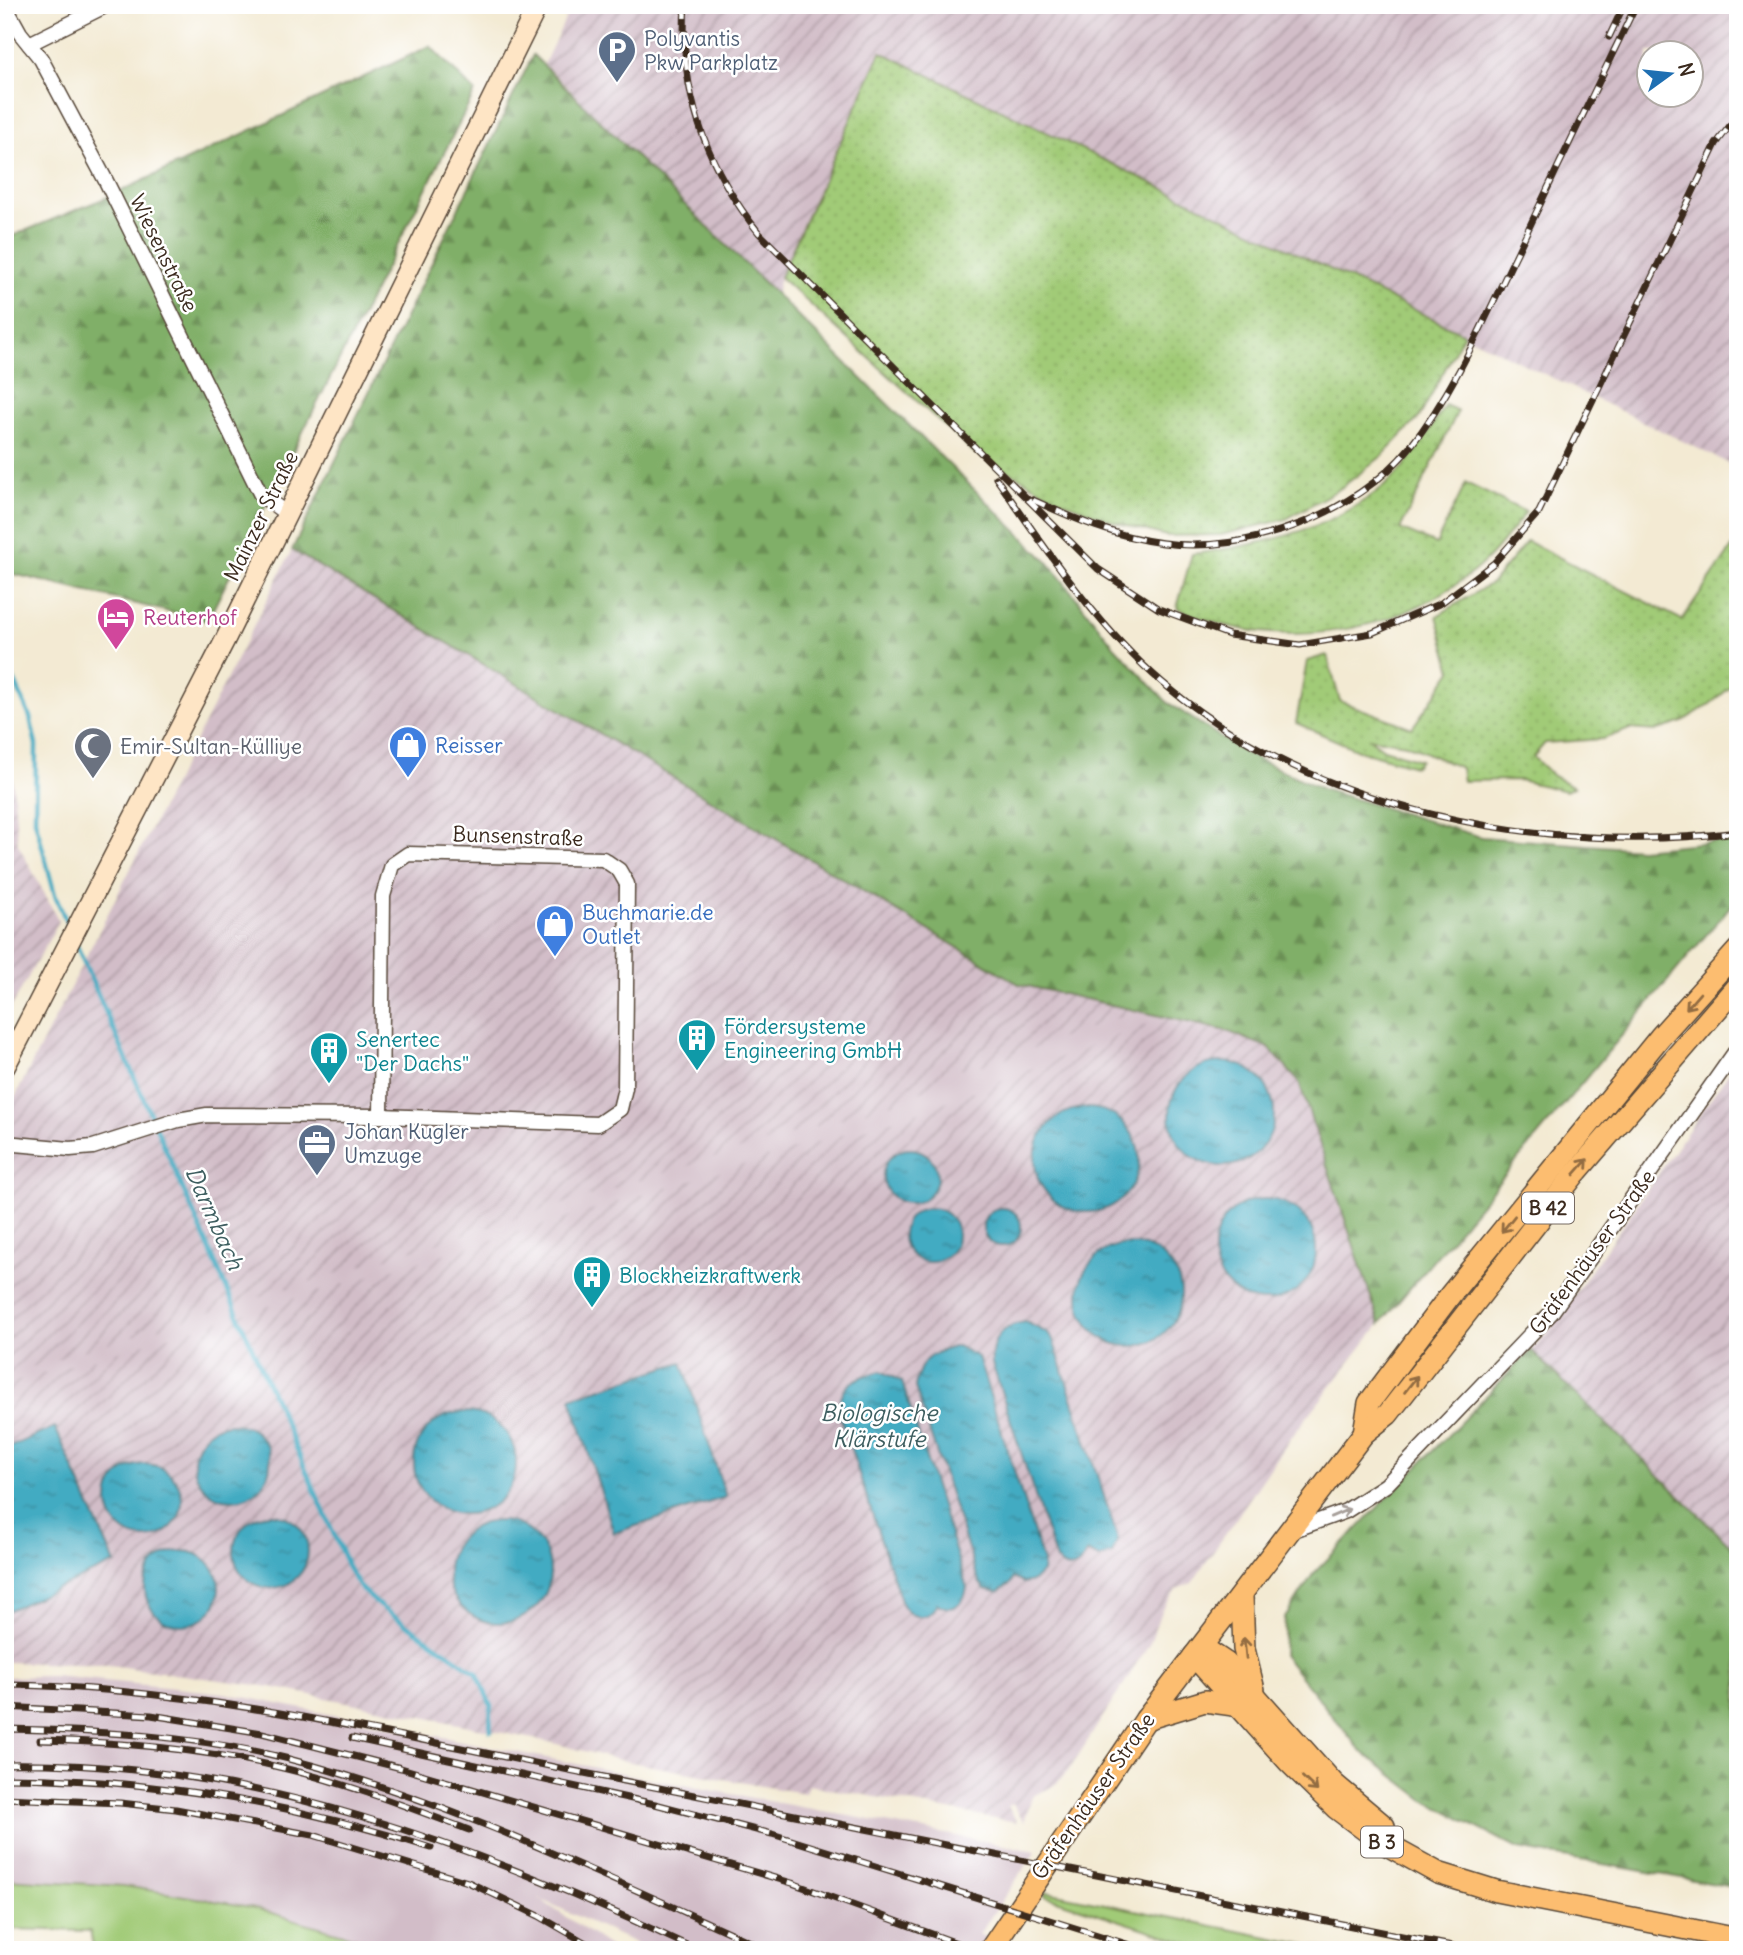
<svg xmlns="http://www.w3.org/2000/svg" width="1743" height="1955" viewBox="0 0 1743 1955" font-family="Delius,sans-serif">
  <defs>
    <pattern id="industrial-furrows" width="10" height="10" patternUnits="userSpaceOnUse" patternTransform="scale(1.75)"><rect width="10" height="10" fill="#d2bdc8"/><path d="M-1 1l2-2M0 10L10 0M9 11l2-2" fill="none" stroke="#ac9aa2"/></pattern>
    <pattern id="grass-dots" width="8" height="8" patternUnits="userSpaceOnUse" patternTransform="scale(1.75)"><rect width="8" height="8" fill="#a1cb77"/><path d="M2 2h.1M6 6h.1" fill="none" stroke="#8cae66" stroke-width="1.8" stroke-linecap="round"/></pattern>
    <pattern id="forest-firs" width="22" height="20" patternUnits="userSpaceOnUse" patternTransform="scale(1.75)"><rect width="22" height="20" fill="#80af68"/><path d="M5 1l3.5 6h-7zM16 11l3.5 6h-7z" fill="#6a8f55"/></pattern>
    <pattern id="water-ripples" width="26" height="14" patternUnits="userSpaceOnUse" patternTransform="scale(1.75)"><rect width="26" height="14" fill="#43abc2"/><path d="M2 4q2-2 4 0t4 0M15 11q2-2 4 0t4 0" fill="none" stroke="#398b9d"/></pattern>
  </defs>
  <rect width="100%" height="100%" fill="#fff"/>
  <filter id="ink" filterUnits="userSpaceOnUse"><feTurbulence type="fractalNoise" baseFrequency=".0143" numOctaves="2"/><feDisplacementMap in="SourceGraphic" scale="14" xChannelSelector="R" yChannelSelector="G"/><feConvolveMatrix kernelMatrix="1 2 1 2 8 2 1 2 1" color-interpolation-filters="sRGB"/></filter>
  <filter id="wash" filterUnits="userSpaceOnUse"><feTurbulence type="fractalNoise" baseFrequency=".00686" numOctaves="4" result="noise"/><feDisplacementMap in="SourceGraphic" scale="28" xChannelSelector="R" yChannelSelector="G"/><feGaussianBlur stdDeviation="1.57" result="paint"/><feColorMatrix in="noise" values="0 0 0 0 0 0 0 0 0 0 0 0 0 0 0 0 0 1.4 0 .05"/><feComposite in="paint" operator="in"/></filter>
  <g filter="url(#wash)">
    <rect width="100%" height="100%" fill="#f3ead3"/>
    <!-- industrial -->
    <g fill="url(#industrial-furrows)" fill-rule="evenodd">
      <path d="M572 5H1738V468L881 52 780 277 776 295 544 64ZM1648 52H1690V94H1648Z"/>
      <path d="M292 550 1019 984 1227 1031 1269 1048 1299 1082 1380 1324 1293 1435 1192 1583 1177 1589 1161 1611 1150 1643 1069 1770 1054 1786 1032 1796 1024 1822 1013 1804 1008 1806 1017 1822 808 1785 805 1793 778 1789 619 1760 549 1742 271 1687 109 1665 5 1662V1117Z"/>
      <path d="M5 691 18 844 59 921 5 1019Z"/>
      <path d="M1738 1059V1553L1531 1350 1549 1331Z"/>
    </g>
    <!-- railway -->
    <g fill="#d2bdc8">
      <path d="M1347 935 1351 945 922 1111 5 1385V1375L900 1101 947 1079 950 1070 990 1064Z"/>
      <path d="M55 1676 224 1693 646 1778 1036 1851 979 1934 1014 1950H650L538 1898 615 1950H398L251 1907 124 1886 5 1879V1677Z"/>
    </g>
    <!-- grass -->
    <g fill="url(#grass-dots)" stroke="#6e7a4a" stroke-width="2">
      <path d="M881 52 1464 334 1419 418 1382 456 1341 488 1286 519 1221 535 1166 536 1112 521 1060 500 972 451 780 277Z"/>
      <path d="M1445 405 1458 411 1400 529 1436 544 1466 483 1526 512C1510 532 1493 556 1473 572 1389 638 1274 653 1177 608L1192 554C1263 545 1342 528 1395 476 1415 455 1430 430 1445 405Z"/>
      <path d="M1738 539V681L1710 704 1680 723 1655 731 1630 729 1603 739 1545 743 1533 757 1553 776 1574 787 1566 791 1519 780 1463 781 1461 768 1406 744 1369 738 1384 749 1420 760 1415 766 1358 750 1296 723 1307 661 1327 655 1340 701 1412 728 1452 671 1437 616 1493 582 1527 541 1682 620Z"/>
    </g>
    <!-- forest -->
    <g fill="url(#forest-firs)" stroke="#5e6c43" stroke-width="2">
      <path d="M430 46 475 92 207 621 5 572V239L115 194Z"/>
      <path d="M533 55 1047 561 1115 647 1167 702 1245 753 1322 789 1481 837 1640 849 1738 839V897L1380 1324 1299 1082 1269 1048 1227 1031 1019 984 292 550Z"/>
      <path d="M1531 1350 1738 1553V1888L1518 1849 1426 1801 1361 1751 1283 1655 1285 1618 1313 1574Z"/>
    </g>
    <!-- garden -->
    <g fill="#a1cb77" stroke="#6e7a4a" stroke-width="2">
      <path d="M5 1879 124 1886 251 1907 398 1950H94L90 1931 5 1929Z"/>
      <path d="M1046 1892 1332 1950H1209L1044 1896Z"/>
    </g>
    <!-- water -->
    <g fill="url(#water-ripples)" stroke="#3f6a70" stroke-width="2">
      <circle cx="1222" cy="1114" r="52"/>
      <circle cx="1087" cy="1160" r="52"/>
      <circle cx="910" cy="1176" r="27"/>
      <circle cx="1265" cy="1250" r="51"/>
      <circle cx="930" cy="1235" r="27"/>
      <circle cx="1002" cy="1227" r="19"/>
      <circle cx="1130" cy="1295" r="51"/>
      <path d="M1026 1322 1047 1333 1053 1340 1118 1539 1112 1554 1099 1558 1087 1552C1081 1567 1068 1574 1056 1560L992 1363C990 1340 1002 1324 1026 1322Z"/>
      <path d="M957 1346 978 1357 1043 1562 1042 1572 1033 1581 1023 1583 1013 1578 1010 1584 998 1592 985 1589 979 1582 915 1387C920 1357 930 1354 957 1346Z"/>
      <path d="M682 1362 726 1497 614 1533 571 1398Z"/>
      <path d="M881 1371 902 1382 967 1588C964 1604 952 1614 937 1603 930 1620 914 1620 903 1607L838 1410C841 1382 856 1378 881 1371Z"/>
      <circle cx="465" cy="1463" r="51"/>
      <circle cx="232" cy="1462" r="38"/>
      <path d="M55 1427 115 1563 5 1612V1449Z"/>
      <circle cx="145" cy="1501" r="37"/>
      <circle cx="271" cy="1551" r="37"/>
      <circle cx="499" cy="1572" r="51"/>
      <circle cx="182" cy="1588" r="37"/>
    </g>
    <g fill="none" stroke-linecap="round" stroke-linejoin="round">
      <!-- stream -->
      <g stroke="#43abc2" stroke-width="4.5">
        <path d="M5 659 30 717 36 745 35 820 55 895 70 930"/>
        <path d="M76 944 349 1569 361 1589 381 1607 477 1673 491 1706 490 1731"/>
      </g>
    </g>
  </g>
  <g filter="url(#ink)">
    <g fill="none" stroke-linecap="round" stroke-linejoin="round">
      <defs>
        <g id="minor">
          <path d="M5 6 20 33 41 59 106 181 261 495 287 514"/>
          <path d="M29 44 107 5"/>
          <path d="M5 1143 70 1149 93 1147 178 1120 207 1115 381 1116 598 1124 620 1109 625 1088 627 884 619 870 603 859 408 854 392 865 383 896 381 1116"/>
          <path d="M1291 1531 1346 1511 1386 1485 1551 1313 1738 1048"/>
        </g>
        <path id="secondary" d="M5 1067 225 640 538 5"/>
        <g id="primary">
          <path d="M1364 1433 1369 1403 1451 1294 1660 1037 1738 950"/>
          <path d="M1242 1596 1244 1649 1254 1690"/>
          <path d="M1202 1647 1226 1663 1334 1784 1384 1826"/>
          <path d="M1194 1656 1289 1762 1336 1808 1380 1841 1438 1873 1496 1891 1738 1939"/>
          <path d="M1146 1719 1205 1701 1241 1706"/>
          <path d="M990 1950 1146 1719 1364 1433 1388 1414 1574 1175 1738 985"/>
        </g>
      </defs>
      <!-- minor casing -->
      <use href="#minor" stroke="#574739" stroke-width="17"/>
      <!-- secondary casing -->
      <use href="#secondary" stroke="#574739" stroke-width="22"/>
      <!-- primary casing -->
      <use href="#primary" stroke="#574739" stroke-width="24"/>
      <!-- minor -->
      <use href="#minor" stroke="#fff" stroke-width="14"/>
      <!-- secondary -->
      <use href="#secondary" stroke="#fee5c5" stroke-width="19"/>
      <!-- primary -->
      <use href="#primary" stroke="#fcbd6f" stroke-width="21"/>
      <defs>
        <g id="rail">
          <path d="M685 5C679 90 706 167 759 233L1098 569 1159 609 1229 635 1300 645 1372 633 1441 603 1494 563 1539 512 1716 144 1738 115"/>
          <path d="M1609 37 1624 5"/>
          <path d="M996 478C1046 549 1096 626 1163 683 1314 812 1545 856 1738 832"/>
          <path d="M1033 500C1075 519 1116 537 1163 543 1246 555 1357 514 1410 447 1455 390 1485 318 1517 253 1556 170 1596 88 1636 5"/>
          <path d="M5 1685C204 1687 409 1739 604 1777 894 1835 1183 1892 1472 1950"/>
          <path d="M5 1707 151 1715 262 1733 401 1768 792 1883 976 1950"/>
          <path d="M5 1729C98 1731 194 1735 285 1758 453 1801 610 1879 768 1950"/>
          <path d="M352 1738 655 1804 772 1834 1146 1950"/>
          <path d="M40 1740C121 1742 205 1749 283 1768 346 1783 408 1807 469 1830"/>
          <path d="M5 1764C252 1760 477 1846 697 1950"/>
          <path d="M5 1778C151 1779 292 1803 431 1848"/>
          <path d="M5 1798 120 1803 176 1809 313 1835 468 1882 539 1916 598 1950"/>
        </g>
      </defs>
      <!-- rail casing -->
      <use href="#rail" stroke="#3b2a1e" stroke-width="7"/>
      <!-- rail -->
      <use href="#rail" stroke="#fff" stroke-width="4.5" stroke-dasharray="13" stroke-linecap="butt"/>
    </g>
    <!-- one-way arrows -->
    <defs><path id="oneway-shaft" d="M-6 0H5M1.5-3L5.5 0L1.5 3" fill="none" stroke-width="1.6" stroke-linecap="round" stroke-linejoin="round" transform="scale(1.75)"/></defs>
    <g stroke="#926c42">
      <use href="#oneway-shaft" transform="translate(1693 1001) rotate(131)"/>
      <use href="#oneway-shaft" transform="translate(1581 1167) rotate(-49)"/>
      <use href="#oneway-shaft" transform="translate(1508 1224) rotate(129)"/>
      <use href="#oneway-shaft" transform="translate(1411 1384) rotate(-52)"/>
      <use href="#oneway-shaft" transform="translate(1245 1648) rotate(-96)"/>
      <use href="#oneway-shaft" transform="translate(1310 1784) rotate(44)"/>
    </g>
    <use stroke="#a79f9a" href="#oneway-shaft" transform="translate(1340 1513) rotate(-23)"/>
  </g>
  <!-- icons -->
  <defs>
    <symbol id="parking-pin" viewBox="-11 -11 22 30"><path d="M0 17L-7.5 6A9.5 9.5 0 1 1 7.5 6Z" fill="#5c6f8a" stroke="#fff"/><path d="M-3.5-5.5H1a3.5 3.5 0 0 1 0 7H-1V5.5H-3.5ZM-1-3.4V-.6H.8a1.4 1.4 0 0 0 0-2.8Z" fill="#fff"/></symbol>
    <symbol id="hotel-pin" viewBox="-11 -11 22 30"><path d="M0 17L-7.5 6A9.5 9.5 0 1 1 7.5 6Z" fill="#d1479c" stroke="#fff"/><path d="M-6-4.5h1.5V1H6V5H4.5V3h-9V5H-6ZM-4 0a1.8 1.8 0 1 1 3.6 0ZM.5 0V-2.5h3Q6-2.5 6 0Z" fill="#fff"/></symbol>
    <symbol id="shop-pin" viewBox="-11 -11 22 30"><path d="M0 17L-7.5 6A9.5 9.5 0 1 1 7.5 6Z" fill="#3f7fe0" stroke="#fff"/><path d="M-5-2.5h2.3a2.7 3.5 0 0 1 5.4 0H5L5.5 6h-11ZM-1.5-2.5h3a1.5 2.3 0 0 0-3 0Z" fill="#fff"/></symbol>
    <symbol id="mosque-pin" viewBox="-11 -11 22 30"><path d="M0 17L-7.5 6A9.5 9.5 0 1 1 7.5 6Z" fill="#6b7280" stroke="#fff"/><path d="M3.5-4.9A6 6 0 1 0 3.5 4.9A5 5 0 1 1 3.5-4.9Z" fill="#fff"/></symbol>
    <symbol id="building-pin" viewBox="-11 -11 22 30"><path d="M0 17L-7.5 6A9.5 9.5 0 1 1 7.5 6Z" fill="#0f9aa8" stroke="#fff"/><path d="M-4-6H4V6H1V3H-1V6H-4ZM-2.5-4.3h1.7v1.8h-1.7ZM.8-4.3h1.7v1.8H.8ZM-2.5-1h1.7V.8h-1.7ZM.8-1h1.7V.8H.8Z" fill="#fff"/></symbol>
    <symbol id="office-pin" viewBox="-11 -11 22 30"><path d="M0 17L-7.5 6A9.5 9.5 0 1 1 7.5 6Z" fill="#5c6f8a" stroke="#fff"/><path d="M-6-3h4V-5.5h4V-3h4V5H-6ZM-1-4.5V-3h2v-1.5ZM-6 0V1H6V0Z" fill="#fff"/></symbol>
  </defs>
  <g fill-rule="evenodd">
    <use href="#parking-pin" x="595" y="28" width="44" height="60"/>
    <use href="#hotel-pin" x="94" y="595" width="44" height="60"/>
    <use href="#shop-pin" x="386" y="723" width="44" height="60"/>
    <use href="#mosque-pin" x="71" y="724" width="44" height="60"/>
    <use href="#shop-pin" x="533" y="902" width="44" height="60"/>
    <use href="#building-pin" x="675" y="1016" width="44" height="60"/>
    <use href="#building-pin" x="307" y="1029" width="44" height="60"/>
    <use href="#office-pin" x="295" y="1121" width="44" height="60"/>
    <use href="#building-pin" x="570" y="1253" width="44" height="60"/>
  </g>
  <g text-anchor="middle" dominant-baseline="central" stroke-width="5" stroke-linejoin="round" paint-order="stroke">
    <!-- shield labels -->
    <g fill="#fff" stroke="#766a62" stroke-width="2">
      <rect x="1522" y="1192.5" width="52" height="31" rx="5"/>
      <rect x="1361" y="1826.5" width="42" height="31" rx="5"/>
    </g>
    <g font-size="19" font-weight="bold" fill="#3b2a1e">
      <text x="1548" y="1208">B 42</text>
      <text x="1382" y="1842">B 3</text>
    </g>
    <!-- service labels -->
    <g font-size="21" fill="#4e5e75" stroke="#fff" text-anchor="start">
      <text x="644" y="38">Polyvantis<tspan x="644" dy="24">Pkw Parkplatz</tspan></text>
      <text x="344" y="1131">Johan Kugler<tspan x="344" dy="24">Umzuge</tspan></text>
    </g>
    <!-- street labels -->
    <g font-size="21" fill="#3b2a1e" stroke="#fff">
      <text transform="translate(164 253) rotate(64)">Wiesenstraße</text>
      <text transform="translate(261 516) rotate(-64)">Mainzer Straße</text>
      <text transform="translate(518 836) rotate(2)">Bunsenstraße</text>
      <text transform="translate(1592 1252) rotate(-54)">Gräfenhäuser Straße</text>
      <text transform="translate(1093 1796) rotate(-55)">Gräfenhäuser Straße</text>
    </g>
    <!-- hotel labels -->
    <g font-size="21" fill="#b23c85" stroke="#fff" text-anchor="start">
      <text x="143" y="617">Reuterhof</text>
    </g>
    <!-- shop labels -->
    <g font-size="21" fill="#366cbe" stroke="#fff" text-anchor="start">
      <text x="435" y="745">Reisser</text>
      <text x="582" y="912">Buchmarie.de<tspan x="582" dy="24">Outlet</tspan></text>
    </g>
    <!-- worship labels -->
    <g font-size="21" fill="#5b616d" stroke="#fff" text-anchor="start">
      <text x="120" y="746">Emir-Sultan-Külliye</text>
    </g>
    <!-- culture labels -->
    <g font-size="21" fill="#0d838f" stroke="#fff" text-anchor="start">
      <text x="724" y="1026">Fördersysteme<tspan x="724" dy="24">Engineering GmbH</tspan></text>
      <text x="356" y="1039">Senertec<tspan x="356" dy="24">"Der Dachs"</tspan></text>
      <text x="619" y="1275">Blockheizkraftwerk</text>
    </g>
    <!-- water labels -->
    <g font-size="23" font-style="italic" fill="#3e5e60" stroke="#fff">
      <text transform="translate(215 1218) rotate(66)">Darmbach</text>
      <text x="879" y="1412">Biologische<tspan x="879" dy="26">Klärstufe</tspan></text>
    </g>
  </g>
  <!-- margin -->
  <rect width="1743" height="1955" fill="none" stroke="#fff" stroke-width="28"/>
  <!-- north arrow -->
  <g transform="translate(1670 74) rotate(75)"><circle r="33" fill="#ffffff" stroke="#b1aaa5" stroke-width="2"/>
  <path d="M0-5L12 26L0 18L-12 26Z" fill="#1f6fb2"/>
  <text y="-10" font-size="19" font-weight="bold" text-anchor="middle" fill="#3b2a1e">N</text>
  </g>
</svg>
